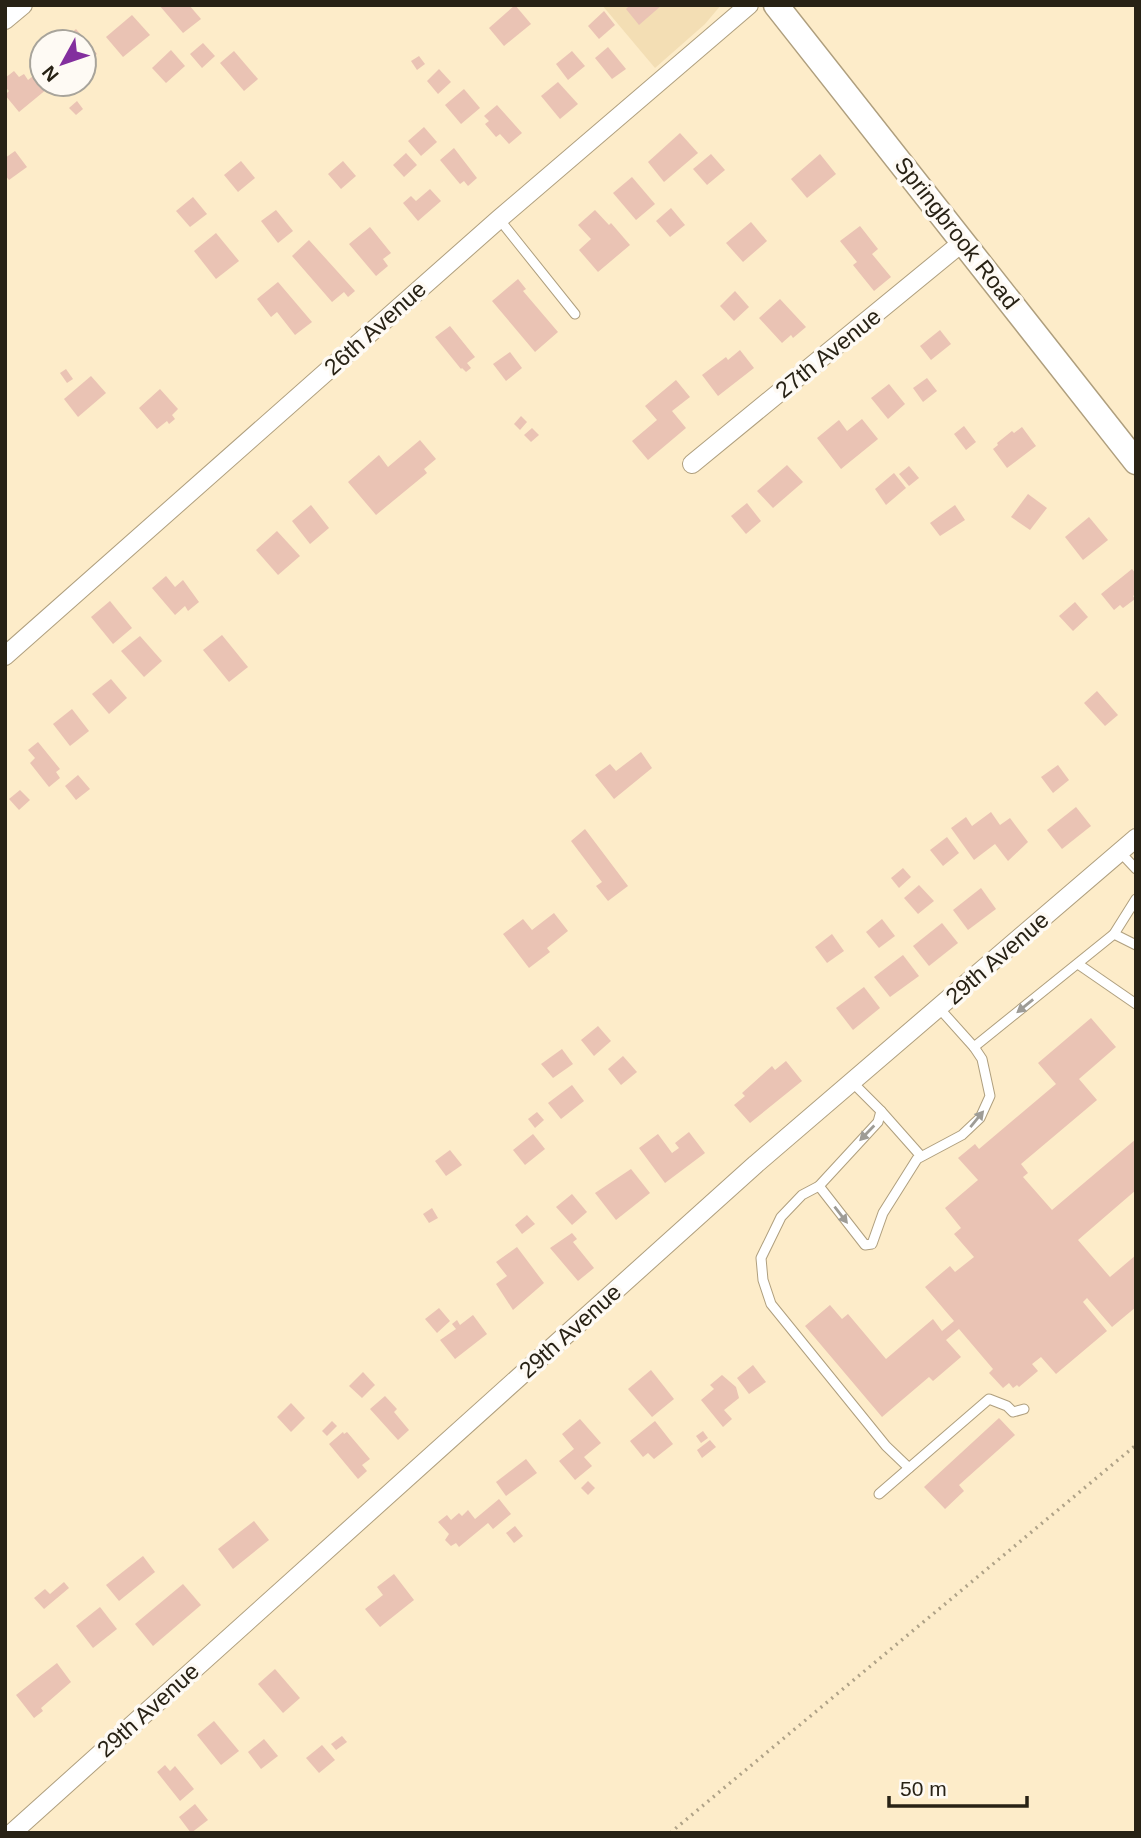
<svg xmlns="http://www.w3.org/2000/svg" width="1141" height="1838" viewBox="0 0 1141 1838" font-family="Helvetica,sans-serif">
  <rect width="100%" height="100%" fill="#fdecc9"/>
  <!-- built -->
  <path fill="#f3deb4" d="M602 5H721L705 24 655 68Z"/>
  <!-- building -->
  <g fill="#eac3b4">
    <path d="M159 5H189L201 19 183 33Z"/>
    <path d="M515 5 531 24 504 46 489 28Z"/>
    <path d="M630 5H662L639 25 626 9Z"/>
    <path d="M604 11 615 25 599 39 588 26Z"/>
    <path d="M132 15 150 35 123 57 106 37Z"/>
    <path d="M76 29 97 54 84 64V42H61Z"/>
    <path d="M203 43 215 56 202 68 190 54Z"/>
    <path d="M608 47 626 69 612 79 595 58Z"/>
    <path d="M171 50 185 66 166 83 152 68Z"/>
    <path d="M234 51 258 79 244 91 220 63Z"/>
    <path d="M572 51 585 66 568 80 556 64Z"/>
    <path d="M419 56 425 64 417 70 411 61Z"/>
    <path d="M42 69V84H53L19 112 5 95 9 91 5 87V78L14 71 19 77 24 74 28 80Z"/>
    <path d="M439 69 451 82 438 94 427 81Z"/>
    <path d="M558 82 578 104 560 119 541 96Z"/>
    <path d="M464 89 480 108 461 124 445 105Z"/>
    <path d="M77 101 83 109 76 115 69 108Z"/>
    <path d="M497 105 522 133 509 144 500 134 496 137 485 124 489 121 484 116Z"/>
    <path d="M424 127 437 142 421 156 408 141Z"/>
    <path d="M680 133 698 153 664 182 648 162Z"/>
    <path d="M454 148 477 178 468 186 464 181 460 184 440 160Z"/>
    <path d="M15 151 27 167 9 180 5 175V158Z"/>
    <path d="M406 153 417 165 404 177 393 165Z"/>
    <path d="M711 154 725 170 707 185 693 169Z"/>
    <path d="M820 154 836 174 807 198 791 179Z"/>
    <path d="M241 161 255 178 238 192 224 175Z"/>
    <path d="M343 161 356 176 341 189 328 174Z"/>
    <path d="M632 177 655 204 636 220 613 193Z"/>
    <path d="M430 189 441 201 418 221 403 203 411 196 416 201Z"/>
    <path d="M193 197 207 214 190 227 176 211Z"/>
    <path d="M671 208 685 225 670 237 656 221Z"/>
    <path d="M276 210 293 231 278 243 261 221Z"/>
    <path d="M595 210 609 225 611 223 630 245 598 272 579 250 591 239 578 225Z"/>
    <path d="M751 222 767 241 743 262 726 243Z"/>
    <path d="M860 226 878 249 872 254 891 277 874 291 853 265 857 262 840 241Z"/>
    <path d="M370 227 391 253 383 259 388 266 376 276 349 244Z"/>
    <path d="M216 233 239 261 216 279 194 251Z"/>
    <path d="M309 240 355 291 348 297 344 292 332 302 292 256Z"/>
    <path d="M518 279 526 289 523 291 558 332 535 352 492 301Z"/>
    <path d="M278 282 312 322 295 335 277 312 271 317 257 299Z"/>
    <path d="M735 291 749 307 734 321 720 306Z"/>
    <path d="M780 299 806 327 793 338 791 335 782 343 759 318Z"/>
    <path d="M450 326 475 357 467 363 471 368 466 372 462 368 461 369 435 337Z"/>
    <path d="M940 330 951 344 931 360 920 346Z"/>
    <path d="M740 350 754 368 718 396 702 375 726 357 728 360Z"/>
    <path d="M510 352 522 368 506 381 493 364Z"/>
    <path d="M66 369 73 379 67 383 60 373Z"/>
    <path d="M91 376 106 393 78 417 64 399Z"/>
    <path d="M927 378 937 391 923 402 913 388Z"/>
    <path d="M676 380 690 397 672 411 686 428 648 460 632 441 657 420 645 406Z"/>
    <path d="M889 384 905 404 888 419 871 398Z"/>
    <path d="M160 389 178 409 172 415 175 419 169 424 167 421 157 429 139 408Z"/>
    <path d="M521 416 527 422 520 430 514 424Z"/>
    <path d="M862 419 878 439 841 469 817 438 839 420 847 431Z"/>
    <path d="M964 426 976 442 966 450 954 434Z"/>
    <path d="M1022 427 1036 446 1007 468 993 449 998 445 997 443 1012 431 1014 433Z"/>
    <path d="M532 428 539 435 531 442 524 435Z"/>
    <path d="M420 440 436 459 424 469 427 473 376 515 348 482 379 455 388 467Z"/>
    <path d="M787 465 803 482 773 508 757 491Z"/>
    <path d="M909 466 919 478 909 486 899 474Z"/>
    <path d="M894 473 906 488 886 505 875 489Z"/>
    <path d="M1028 494 1047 508 1030 530 1011 517Z"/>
    <path d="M747 503 761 521 746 534 731 516Z"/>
    <path d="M311 505 329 528 310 544 292 521Z"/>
    <path d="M955 505 965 520 940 536 930 523Z"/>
    <path d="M1089 517 1108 540 1083 560 1065 537Z"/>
    <path d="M277 531 300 556 278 575 256 550Z"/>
    <path d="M1132 569 1136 574V594L1133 596 1135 599 1123 608 1120 605 1114 610 1101 594Z"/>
    <path d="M166 576 175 587 183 580 199 602 188 611 185 606 175 615 152 588Z"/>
    <path d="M110 601 132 628 113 644 91 617Z"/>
    <path d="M1075 602 1088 617 1073 631 1059 616Z"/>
    <path d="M222 635 248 667 229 682 203 650Z"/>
    <path d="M140 636 162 661 144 677 121 651Z"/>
    <path d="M111 679 127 698 109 714 92 694Z"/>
    <path d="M1097 691 1118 715 1105 726 1084 703Z"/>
    <path d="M72 709 89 731 70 746 53 724Z"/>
    <path d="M38 742 60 769 56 772 60 778 49 787 30 763 35 758 28 750Z"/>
    <path d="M641 752 652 768 614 799 595 775 610 764 616 771Z"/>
    <path d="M1058 765 1069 780 1053 793 1041 777Z"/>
    <path d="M78 775 90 789 76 800 65 786Z"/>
    <path d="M20 790 30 800 19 810 9 799Z"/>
    <path d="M1076 807 1091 826 1062 849 1047 830Z"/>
    <path d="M991 812 1000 825 1010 818 1028 842 1008 861 995 844 974 860 951 828 966 817 972 826Z"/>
    <path d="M585 829 628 886 608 901 596 886 602 882 571 841Z"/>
    <path d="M947 837 959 853 943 866 930 850Z"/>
    <path d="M903 868 911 877 899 888 891 878Z"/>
    <path d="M919 885 934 901 918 914 904 898Z"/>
    <path d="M981 888 996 909 968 930 953 910Z"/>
    <path d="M554 913 568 931 547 948 550 952 529 968 503 934 523 919 532 930Z"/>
    <path d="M882 919 895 936 879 948 866 932Z"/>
    <path d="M942 923 958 943 929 966 913 946Z"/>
    <path d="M832 934 844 951 827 963 815 947Z"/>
    <path d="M903 955 919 976 890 997 874 977Z"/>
    <path d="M864 987 880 1008 853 1030 836 1008Z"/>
    <path d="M1091 1018 1116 1047 1079 1079 1097 1100 1021 1164 1028 1173 1023 1177 1052 1210 1136 1139V1190L1078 1240 1110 1277 1136 1255V1307L1112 1327 1087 1298 1083 1302 1107 1331 1056 1374 1041 1357 1032 1364 1038 1371 1019 1387 1017 1385 1013 1388 1009 1383 1003 1388 989 1373 993 1369 959 1329 946 1340 961 1357 933 1381 929 1377 882 1417 805 1326 830 1305 842 1319 848 1314 886 1359 933 1319 942 1331 954 1321 925 1287 950 1266 955 1272 974 1257 954 1234 961 1228 945 1208 978 1180 958 1158 975 1144 979 1149 1056 1084 1038 1063Z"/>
    <path d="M598 1026 611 1041 594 1056 581 1040Z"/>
    <path d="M562 1049 573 1064 553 1078 541 1064Z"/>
    <path d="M623 1056 637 1072 621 1085 608 1069Z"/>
    <path d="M786 1061 802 1081 750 1123 734 1105 745 1096 742 1093 772 1066 775 1070Z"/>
    <path d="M572 1085 584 1101 561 1119 548 1103Z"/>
    <path d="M537 1112 544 1120 535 1128 528 1119Z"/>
    <path d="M689 1132 705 1153 665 1183 639 1148 658 1134 672 1153 679 1148 675 1143Z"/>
    <path d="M533 1134 545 1149 525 1165 513 1150Z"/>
    <path d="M450 1150 462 1165 446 1176 435 1161Z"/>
    <path d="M631 1169 650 1193 616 1220 595 1193Z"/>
    <path d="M572 1194 587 1212 572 1225 556 1207Z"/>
    <path d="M432 1208 438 1218 429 1223 423 1214Z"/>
    <path d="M527 1215 535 1224 522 1234 515 1225Z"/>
    <path d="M572 1233 577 1239 573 1242 594 1268 578 1281 550 1248Z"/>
    <path d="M517 1247 544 1283 513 1310 496 1284 507 1276 496 1262Z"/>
    <path d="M439 1308 450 1321 437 1333 425 1319Z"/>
    <path d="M473 1315 487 1334 455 1359 440 1340 456 1329 452 1324 457 1320 460 1325Z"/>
    <path d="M753 1365 766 1382 749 1394 737 1378Z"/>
    <path d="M651 1370 674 1399 652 1417 628 1389Z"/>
    <path d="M363 1372 375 1385 362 1398 349 1386Z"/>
    <path d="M722 1375 736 1387 739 1398 724 1410 732 1419 723 1427 701 1400 714 1389 710 1385Z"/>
    <path d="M385 1396 397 1409 394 1412 409 1430 398 1440 370 1409Z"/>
    <path d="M291 1403 305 1418 291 1432 277 1417Z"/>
    <path d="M999 1418 1015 1435 959 1485 964 1491 945 1509 924 1487Z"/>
    <path d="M580 1419 601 1443 584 1457 592 1466 575 1480 559 1461 574 1449 562 1434Z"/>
    <path d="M332 1421 337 1426 327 1436 322 1431Z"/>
    <path d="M655 1421 673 1444 654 1459 648 1453 643 1457 630 1441Z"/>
    <path d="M703 1431 708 1438 701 1443 696 1436Z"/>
    <path d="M343 1432 344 1434 347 1432 370 1459 362 1465 367 1471 358 1479 329 1444Z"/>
    <path d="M710 1440 716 1447 702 1458 697 1450Z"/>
    <path d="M526 1459 537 1473 506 1496 496 1482Z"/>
    <path d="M588 1481 595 1488 588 1495 581 1488Z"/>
    <path d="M499 1499 511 1514 493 1529 488 1523 459 1547 456 1543 451 1546 445 1540 449 1534 438 1522 447 1515 451 1520 459 1513 462 1516 468 1510 475 1519Z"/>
    <path d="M254 1521 269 1540 233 1569 218 1549Z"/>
    <path d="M515 1526 523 1536 514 1543 506 1533Z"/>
    <path d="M143 1556 155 1572 119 1601 106 1585Z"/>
    <path d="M394 1574 414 1600 380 1627 365 1609 383 1595 377 1587Z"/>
    <path d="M64 1582 69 1588 44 1609 34 1598 45 1589 50 1594Z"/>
    <path d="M183 1584 201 1605 153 1646 135 1624Z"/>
    <path d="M100 1607 117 1629 93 1648 76 1626Z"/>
    <path d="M57 1663 71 1682 41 1708 43 1711 34 1718 16 1695Z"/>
    <path d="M275 1669 300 1698 283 1713 258 1684Z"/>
    <path d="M214 1721 239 1751 221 1765 197 1735Z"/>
    <path d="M342 1736 347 1742 336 1750 331 1744Z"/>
    <path d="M264 1739 278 1756 261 1769 248 1752Z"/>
    <path d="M322 1745 335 1760 319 1773 306 1758Z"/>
    <path d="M165 1765 170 1771 175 1766 194 1789 180 1801 157 1772Z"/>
    <path d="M195 1804 208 1820 191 1833 179 1817Z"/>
  </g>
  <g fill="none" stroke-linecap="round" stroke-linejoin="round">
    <defs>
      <g id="lane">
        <path d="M499 219 575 314"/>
        <path d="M1120 852 1136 869"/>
        <path d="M1114 934 1136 945"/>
        <path d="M1078 964 1136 1004"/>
        <path d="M939 1008 974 1047 1114 934 1136 899"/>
        <path d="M851 1081 881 1111 878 1122 819 1186 802 1195 781 1217 761 1258 763 1280 771 1304 886 1446 909 1468"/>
        <path d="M881 1111 920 1155"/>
        <path d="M819 1186 865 1245 872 1244 883 1213 917 1159 962 1135 980 1118 990 1096 982 1059 974 1047"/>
        <path d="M879 1494 989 1399 1007 1406 1013 1412 1024 1409"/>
      </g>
      <g id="street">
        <path d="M5 20 23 5"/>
        <path d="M692 464 964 241"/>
        <path d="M5 656 499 219 749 5"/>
        <path d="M12 1833 756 1164 1136 838"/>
      </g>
      <path id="secondary" d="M776 5 1136 462"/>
    </defs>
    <!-- lane casing -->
    <use href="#lane" stroke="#af9f7e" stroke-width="11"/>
    <!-- street casing -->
    <use href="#street" stroke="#af9f7e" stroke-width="20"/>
    <!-- secondary casing -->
    <use href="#secondary" stroke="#af9f7e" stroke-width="27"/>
    <!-- path -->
    <path stroke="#afa287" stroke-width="3.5" stroke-dasharray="2 5" stroke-linecap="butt" d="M670 1833 1136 1445"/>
    <!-- lane -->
    <use href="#lane" stroke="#fff" stroke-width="9"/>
    <!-- street -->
    <use href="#street" stroke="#fff" stroke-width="18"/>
    <!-- secondary -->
    <use href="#secondary" stroke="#fff" stroke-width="24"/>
  </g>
  <!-- one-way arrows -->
  <defs><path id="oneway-solid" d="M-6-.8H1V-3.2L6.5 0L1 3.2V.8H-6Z" transform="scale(1.75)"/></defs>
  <g fill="#9e9c96">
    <use href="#oneway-solid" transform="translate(1025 1006) rotate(141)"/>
    <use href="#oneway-solid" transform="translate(977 1119) rotate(-51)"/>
    <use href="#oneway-solid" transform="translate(867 1133) rotate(134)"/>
    <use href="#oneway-solid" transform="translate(841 1215) rotate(52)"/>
  </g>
  <g text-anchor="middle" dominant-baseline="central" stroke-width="7" stroke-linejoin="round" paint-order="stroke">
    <!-- street labels -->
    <g font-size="23" fill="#282215" stroke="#fefaf4">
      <text transform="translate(957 233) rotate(52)">Springbrook Road</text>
      <text transform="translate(375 328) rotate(-42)">26th Avenue</text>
      <text transform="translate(828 353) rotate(-39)">27th Avenue</text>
      <text transform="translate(997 958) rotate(-41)">29th Avenue</text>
      <text transform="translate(570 1331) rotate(-42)">29th Avenue</text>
      <text transform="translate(148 1710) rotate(-42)">29th Avenue</text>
    </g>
  </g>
  <!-- border -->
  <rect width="1141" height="1838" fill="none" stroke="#282215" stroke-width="14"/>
  <!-- north arrow -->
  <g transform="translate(63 63) rotate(230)"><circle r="33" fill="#fefaf4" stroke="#a8a49b" stroke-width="2"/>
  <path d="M0-5L12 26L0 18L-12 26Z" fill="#832f9e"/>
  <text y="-10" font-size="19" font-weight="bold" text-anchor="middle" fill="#282215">N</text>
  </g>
  <!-- scale -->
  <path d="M889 1796v10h138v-10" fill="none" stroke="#282215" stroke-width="3.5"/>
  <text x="900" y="1796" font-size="21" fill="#282215" stroke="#fefaf4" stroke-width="5" paint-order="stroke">50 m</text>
</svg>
